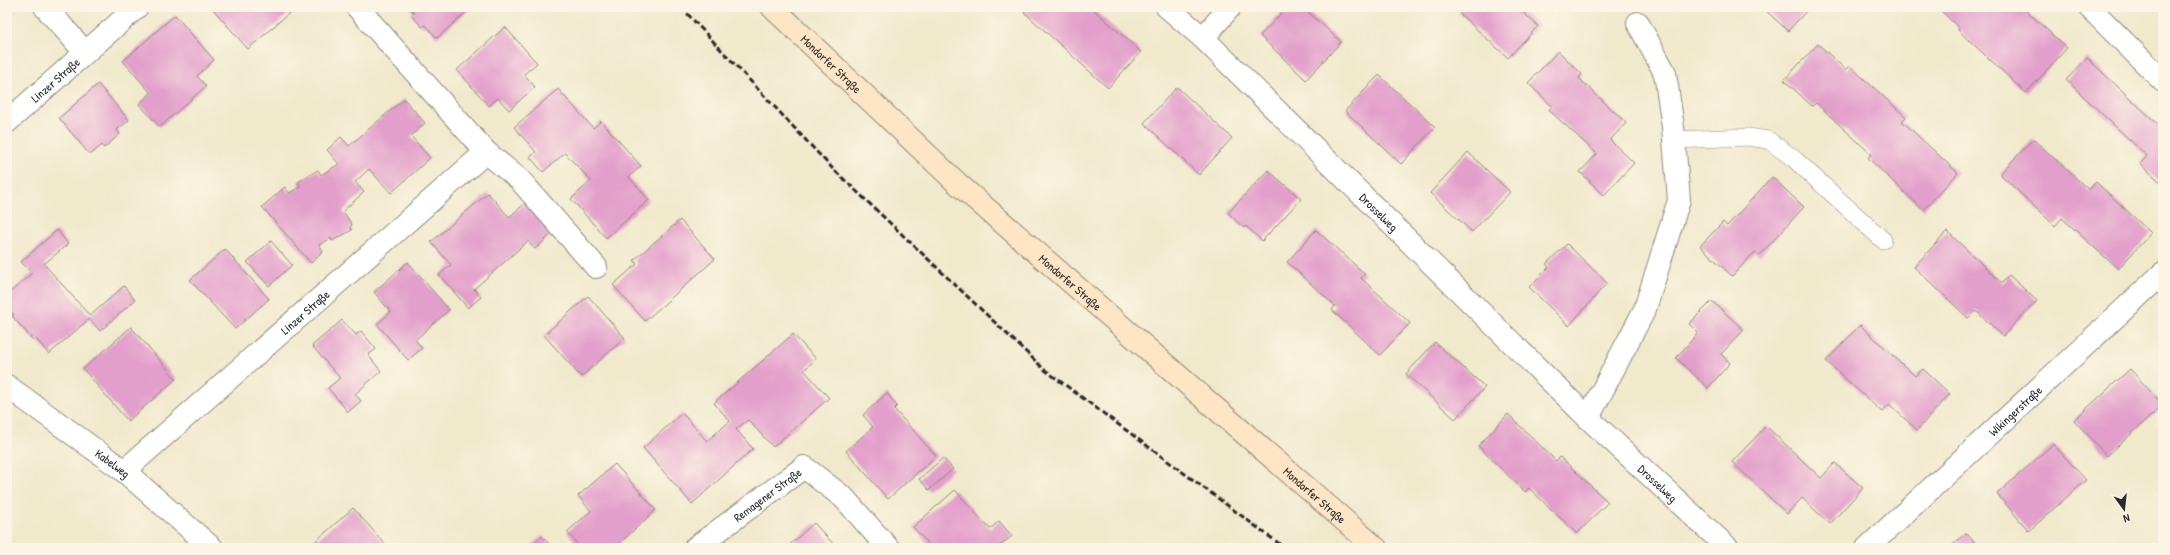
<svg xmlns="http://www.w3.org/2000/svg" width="2170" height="555" viewBox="0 0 2170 555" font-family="'Patrick Hand',sans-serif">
  <rect width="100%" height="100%" fill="#fcf5e5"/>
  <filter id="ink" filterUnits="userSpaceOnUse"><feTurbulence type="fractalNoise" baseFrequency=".025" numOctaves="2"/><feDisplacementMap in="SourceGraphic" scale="8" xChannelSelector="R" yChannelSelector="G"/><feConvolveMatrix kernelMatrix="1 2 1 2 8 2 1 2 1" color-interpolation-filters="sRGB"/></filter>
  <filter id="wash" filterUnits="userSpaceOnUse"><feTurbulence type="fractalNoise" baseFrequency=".012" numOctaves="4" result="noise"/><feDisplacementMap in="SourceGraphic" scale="16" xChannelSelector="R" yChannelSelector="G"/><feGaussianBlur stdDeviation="0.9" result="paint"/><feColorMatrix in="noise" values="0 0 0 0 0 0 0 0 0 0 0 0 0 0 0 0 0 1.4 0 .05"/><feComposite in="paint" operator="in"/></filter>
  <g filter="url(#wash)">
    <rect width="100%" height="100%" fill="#f0e9cc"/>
    <g id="blocks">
      <!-- building -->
      <g fill="#e39fcb">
        <path d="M211 7H296L248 49Z"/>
        <path d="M409 7H472L437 38 425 25 422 27 411 15 414 13Z"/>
        <path d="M1029 7H1091L1141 52 1108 88 1024 12Z"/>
        <path d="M1287 7H1303L1341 42 1306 80 1260 36Z"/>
        <path d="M1460 7H1517L1538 26 1508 58 1459 13 1463 9Z"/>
        <path d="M1762 7H1810L1788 31Z"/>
        <path d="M1937 7H2022L2067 48 2026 93 1958 30 1959 28Z"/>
        <path d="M175 15 214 60 197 76 206 86 160 127 139 104 151 93 123 61Z"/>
        <path d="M505 27 537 63 524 74 535 87 509 110 498 98 489 106 457 70Z"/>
        <path d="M1818 44 1846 70 1850 66 1906 117 1902 121 1958 173 1923 210 1868 158 1871 154 1816 103 1812 106 1784 80Z"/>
        <path d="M1558 51 1582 74 1579 78 1626 123 1610 140 1634 163 1604 195 1580 172 1597 154 1549 110 1552 106 1528 83Z"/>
        <path d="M2087 58 2163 129V139L2161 141 2163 143V184L2140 164 2147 156 2066 80Z"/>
        <path d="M1379 75 1435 127 1401 164 1345 111Z"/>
        <path d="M98 84 129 120 117 130 120 134 104 148 102 145 90 155 59 118Z"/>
        <path d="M1177 87 1232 138 1199 175 1144 123Z"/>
        <path d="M558 89 593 128 601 121 641 166 629 177 649 200 606 238 571 199 591 181 565 153 543 172 530 157 536 152 514 127Z"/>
        <path d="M404 99 425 123 411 136 430 158 391 193 369 169 355 182 364 192 343 211 352 225 350 227 352 230 332 241 331 238 319 245 323 252 311 263 262 207 285 187 289 193 300 187 298 182 318 170 321 175 339 164 327 150 341 137 349 146Z"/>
        <path d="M2033 139 2089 190 2096 182 2151 233 2118 269 2062 218 2055 226 2000 174Z"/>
        <path d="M1468 152 1510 192 1472 232 1430 193Z"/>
        <path d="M1268 170 1301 199 1262 241 1246 226 1244 228 1228 213Z"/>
        <path d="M1772 177 1804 207 1759 256 1755 252 1732 276 1700 246 1723 222 1727 226Z"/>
        <path d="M488 193 509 217 527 202 554 232 535 249 528 241 474 289 481 297 468 308 439 275 451 265 431 242Z"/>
        <path d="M680 220 715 259 645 321 613 285 637 264 634 260Z"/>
        <path d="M57 230 68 244 44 264 90 316 124 286 135 300 100 331 89 319 49 354 36 339 34 341 12 316 14 315 7 306V295L32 273 21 262Z"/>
        <path d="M1316 230 1365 274 1361 278 1410 323 1380 355 1332 310 1335 306 1287 262Z"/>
        <path d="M1947 231 2002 283 2009 275 2037 301 2003 336 1976 311 1968 318 1914 267Z"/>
        <path d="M271 241 292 265 269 286 247 262Z"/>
        <path d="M1567 244 1607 283 1569 326 1529 287 1549 267 1546 264Z"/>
        <path d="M225 249 269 299 235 329 190 280Z"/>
        <path d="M408 262 449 310 415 340 422 348 408 360 377 324 391 312 374 292Z"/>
        <path d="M588 296 625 338 581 377 544 335Z"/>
        <path d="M1712 301 1744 330 1721 354 1730 363 1708 388 1676 358 1698 333 1689 324Z"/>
        <path d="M342 320 356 335 361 331 376 349 368 355 381 371 355 394 361 401 348 412 328 388 340 378 312 346Z"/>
        <path d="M1860 325 1915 376 1923 369 1950 394 1917 430 1889 404 1882 412 1826 361Z"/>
        <path d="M131 327 176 379 128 421 83 369Z"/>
        <path d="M793 334 816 359 804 370 829 398 773 447 748 420 736 429 753 449 692 504 643 448 682 413 707 441 730 421 714 403Z"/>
        <path d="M1435 342 1485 387 1455 419 1406 374Z"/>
        <path d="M2130 369 2163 405 2107 456 2074 420Z"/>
        <path d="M887 393 897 406 894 409 936 456 888 499 846 451 873 427 863 415Z"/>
        <path d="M1508 414 1556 461 1560 457 1608 502 1577 534 1529 488 1525 492 1478 446Z"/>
        <path d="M1766 426 1821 478 1835 463 1863 488 1830 524 1802 498 1787 514 1732 462Z"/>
        <path d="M2053 444 2086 480 2029 531 1997 494Z"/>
        <path d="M943 458 953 469 929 490 919 479Z"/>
        <path d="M615 464 656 510 614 548H581L567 532 591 511 578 496Z"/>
        <path d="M955 490 990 529 999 521 1012 536 997 548H932L913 527Z"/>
        <path d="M353 508 386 545 383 548H308Z"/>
        <path d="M814 523 837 548H786Z"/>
        <path d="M1966 533 1980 548H1949Z"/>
        <path d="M542 536 553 548H528Z"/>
      </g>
    </g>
  </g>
  <g filter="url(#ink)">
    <use href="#blocks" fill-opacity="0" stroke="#8e8a7c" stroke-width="1"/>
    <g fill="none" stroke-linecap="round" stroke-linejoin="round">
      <defs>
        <path id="lane" d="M1674 140 1748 137 1768 140 1793 158 1883 240"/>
        <g id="street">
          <path d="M45 7 85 52"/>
          <path id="s1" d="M1167 7 1203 38 1588 418 1728 548"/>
          <path d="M2089 7 2163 81"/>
          <path d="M1203 38 1230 7"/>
          <path id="s2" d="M7 122 137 7"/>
          <path d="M486 152 520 180 596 267"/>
          <path id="s3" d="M7 386 124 471 212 548"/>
          <path d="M1588 418 1645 309 1679 200 1673 127 1665 73 1638 23"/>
          <path id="s4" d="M124 471 486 152 357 7"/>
          <path id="s5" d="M695 548 804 467 844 498 888 548"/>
          <path id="s6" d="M1867 548 2163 273"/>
        </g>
        <g id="secondary">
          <path id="s7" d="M772 7 957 183 1376 548"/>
        </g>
      </defs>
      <!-- lane casing -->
      <use href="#lane" stroke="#8e8a7c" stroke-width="18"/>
      <!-- street casing -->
      <use href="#street" stroke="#8e8a7c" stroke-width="24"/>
      <!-- secondary casing -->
      <use href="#secondary" stroke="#8e8a7c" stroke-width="24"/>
      <!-- lane -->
      <use href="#lane" stroke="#fff" stroke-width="17"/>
      <!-- street -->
      <use href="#street" stroke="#fff" stroke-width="22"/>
      <!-- secondary -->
      <use href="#secondary" stroke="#fde5c5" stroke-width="22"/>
      <!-- rail -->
      <path stroke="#2b2b2b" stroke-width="3" stroke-dasharray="6 3" stroke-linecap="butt" d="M681 7 832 168 1045 370 1285 548"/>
    </g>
  </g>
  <g text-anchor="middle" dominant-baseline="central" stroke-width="3.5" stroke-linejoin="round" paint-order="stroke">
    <!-- street labels -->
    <g font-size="12" fill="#2b2b2b" stroke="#fcf5e5">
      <text stroke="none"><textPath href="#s7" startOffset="82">Mondorfer Straße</textPath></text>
      <text stroke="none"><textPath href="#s2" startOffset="64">Linzer Straße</textPath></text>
      <text stroke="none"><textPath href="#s1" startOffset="295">Drosselweg</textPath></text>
      <text stroke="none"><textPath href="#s7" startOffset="406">Mondorfer Straße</textPath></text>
      <text stroke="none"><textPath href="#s4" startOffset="241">Linzer Straße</textPath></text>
      <text stroke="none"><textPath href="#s6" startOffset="202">Wikingerstraße</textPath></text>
      <text stroke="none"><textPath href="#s3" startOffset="131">Kabelweg</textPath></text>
      <text stroke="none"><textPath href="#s1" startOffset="684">Drosselweg</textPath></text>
      <text stroke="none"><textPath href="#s7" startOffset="730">Mondorfer Straße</textPath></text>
      <text stroke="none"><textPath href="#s5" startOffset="90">Remagener Straße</textPath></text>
    </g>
  </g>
  <!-- margin -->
  <rect width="2170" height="555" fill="none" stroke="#fcf5e5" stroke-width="24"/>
  <!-- north arrow -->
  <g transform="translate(2124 509) rotate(165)" stroke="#fcf5e5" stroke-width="3" paint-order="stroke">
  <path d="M0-3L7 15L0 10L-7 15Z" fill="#2b2b2b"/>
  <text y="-6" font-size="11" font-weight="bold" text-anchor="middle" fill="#2b2b2b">N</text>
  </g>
</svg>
